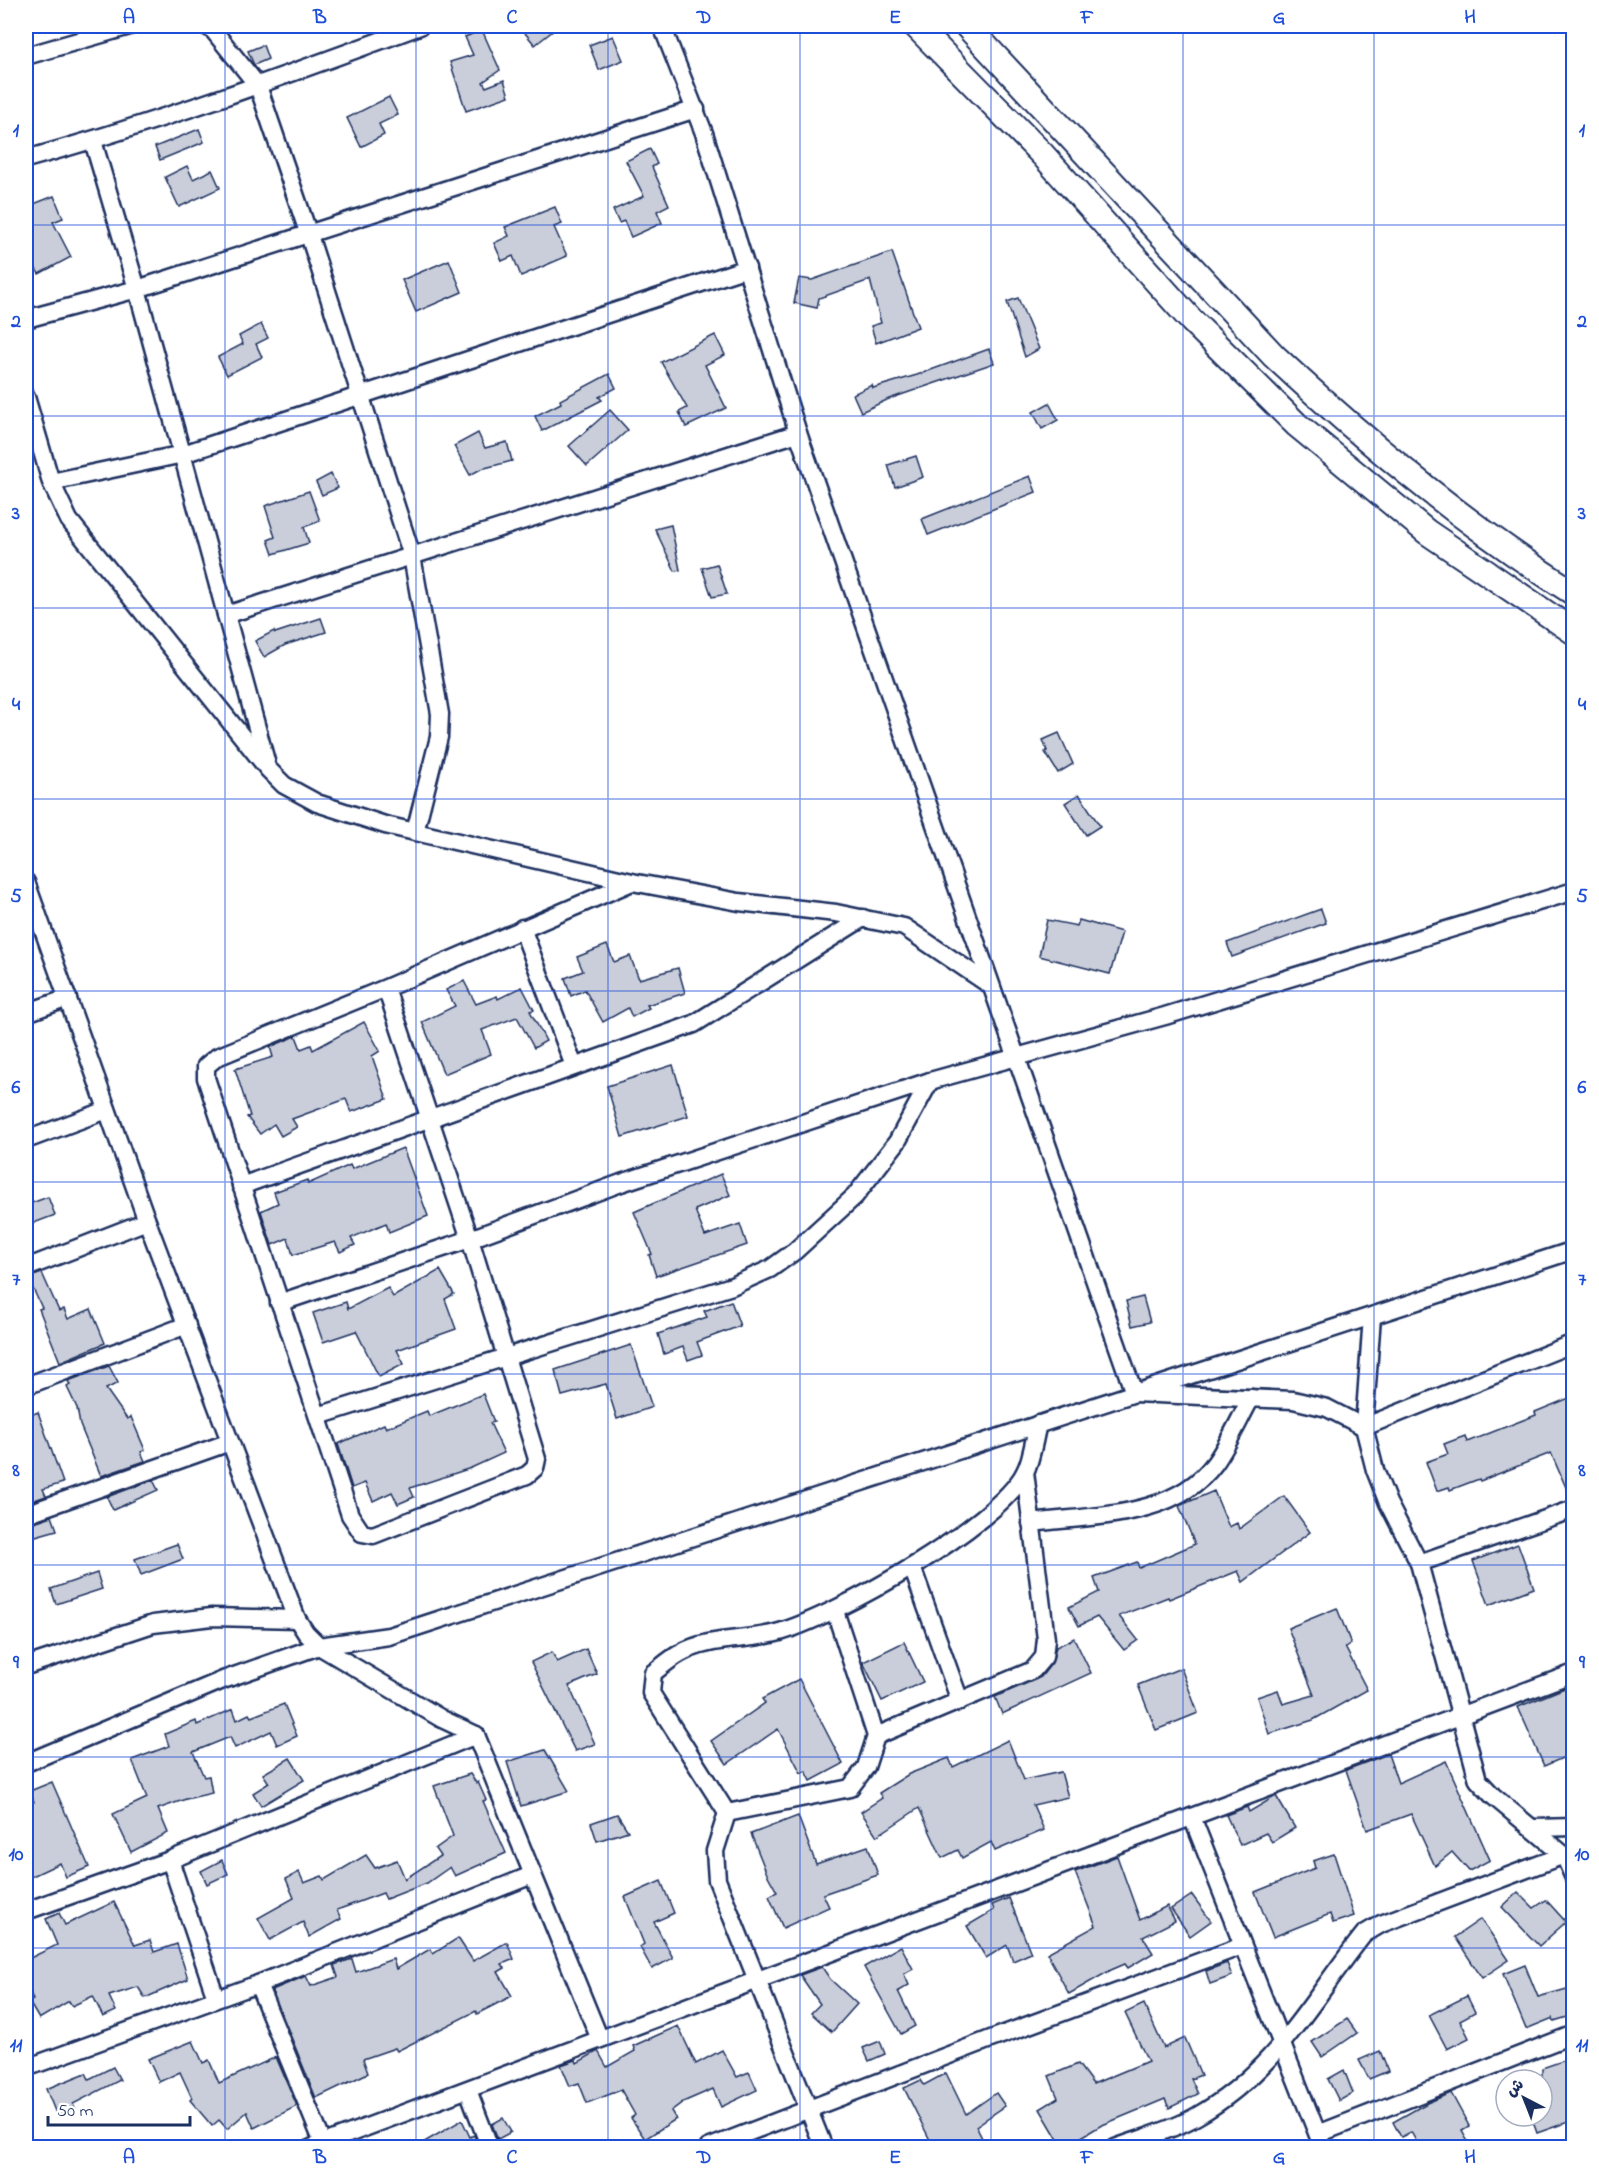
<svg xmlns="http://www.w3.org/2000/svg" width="1599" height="2173" viewBox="0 0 1599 2173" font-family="'Indie Flower','Playpen Sans Arabic',sans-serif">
  <rect width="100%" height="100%" fill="#fff"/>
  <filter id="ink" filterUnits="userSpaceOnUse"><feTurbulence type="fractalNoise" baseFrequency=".0167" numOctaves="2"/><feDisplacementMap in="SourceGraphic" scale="12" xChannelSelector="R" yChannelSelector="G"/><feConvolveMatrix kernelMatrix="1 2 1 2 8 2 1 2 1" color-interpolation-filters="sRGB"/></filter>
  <g filter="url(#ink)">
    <!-- building -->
    <g fill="#caceda" stroke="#1b2f5e" stroke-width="1.5">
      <path d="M534 26H559L535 45 525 33Z"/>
      <path d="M482 30 500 70 483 82 486 87 504 80 509 96 466 111 450 62 473 55 465 37Z"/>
      <path d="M613 36 623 60 599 70 589 45Z"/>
      <path d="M263 45 268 59 254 65 248 51Z"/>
      <path d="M389 97 398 115 379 124 384 135 361 147 347 118Z"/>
      <path d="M199 129 204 142 160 160 155 147Z"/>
      <path d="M650 149 657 164 652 167 669 205 657 211 662 223 631 237 624 221 619 223 613 210 644 196 626 161Z"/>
      <path d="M187 166 193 179 212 170 220 188 179 207 165 177Z"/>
      <path d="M54 196 63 218 53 222 71 257 39 274 31 260 26 262V207Z"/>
      <path d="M555 207 562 224 554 227 567 256 521 276 513 256 502 261 494 243 509 236 505 227Z"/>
      <path d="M892 252 918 327 876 343 871 326 881 323 870 280 819 298 817 308 794 303 799 278 812 280Z"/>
      <path d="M449 260 462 292 416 312 402 280Z"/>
      <path d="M1018 298 1039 349 1025 357 1007 302Z"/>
      <path d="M261 324 268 338 256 344 262 357 227 375 218 357 243 344 239 336Z"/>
      <path d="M715 335 725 355 705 365 726 408 686 427 679 412 687 408 661 362Z"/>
      <path d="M989 349 994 363 889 399 861 412 853 394 872 385 873 388 917 375Z"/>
      <path d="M609 374 616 388 599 397 602 400 542 431 535 416 561 403 560 400Z"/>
      <path d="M1049 403 1058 420 1042 429 1033 412Z"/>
      <path d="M610 410 628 430 587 466 569 446Z"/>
      <path d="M478 433 485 448 507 442 512 461 481 469 470 475 454 446Z"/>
      <path d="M916 456 923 477 895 487 888 465Z"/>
      <path d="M331 474 338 488 322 495 316 482Z"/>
      <path d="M1030 476 1036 492 928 535 922 519Z"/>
      <path d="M309 491 320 521 304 527 309 543 273 554 268 540 275 537 265 506Z"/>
      <path d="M671 525 680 570 675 571 655 529Z"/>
      <path d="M717 564 727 594 712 597 702 568Z"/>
      <path d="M321 618 326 632 285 645 264 657 255 641 274 631 275 633Z"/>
      <path d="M1059 733 1073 764 1058 773 1045 752 1047 751 1043 740Z"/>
      <path d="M1079 794 1100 826 1086 835 1065 803Z"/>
      <path d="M1321 909 1326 923 1232 957 1227 943Z"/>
      <path d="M1047 920 1077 926 1079 920 1122 932 1110 974 1039 956Z"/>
      <path d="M607 945 614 962 630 956 639 979 678 968 685 993 647 1005 649 1008 632 1017 628 1008 603 1022 585 990 571 996 565 978 583 971 577 957Z"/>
      <path d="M464 981 476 1004 497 996 498 999 522 987 534 1010 530 1011 546 1041 534 1048 517 1017 482 1030 491 1054 444 1074 422 1022 455 1006 446 990Z"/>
      <path d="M364 1022 380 1051 372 1056 387 1099 351 1112 346 1099 292 1119 297 1127 281 1136 274 1124 260 1134 247 1117 250 1116 235 1069 273 1057 270 1047 296 1036 301 1049 311 1045 313 1050Z"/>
      <path d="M673 1065 688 1116 622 1137 607 1086Z"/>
      <path d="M403 1148 428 1216 389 1232 386 1223 351 1238 355 1245 340 1252 335 1242 293 1255 288 1238 272 1245 261 1211 278 1203 274 1192 307 1180 308 1184 350 1165 352 1169Z"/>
      <path d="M721 1174 730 1195 695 1210 705 1236 740 1224 747 1245 656 1276 649 1255 652 1254 634 1212Z"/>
      <path d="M48 1197 55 1215 26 1226V1205Z"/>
      <path d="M440 1270 454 1294 445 1299 456 1329 397 1350 404 1364 379 1377 356 1331 323 1342 313 1313 346 1302 348 1309 388 1288 393 1297Z"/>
      <path d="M42 1273 59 1311 64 1309 68 1319 91 1309 105 1343 60 1362 39 1309 42 1308 28 1278Z"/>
      <path d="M1143 1297 1150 1322 1132 1326 1126 1301Z"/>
      <path d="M731 1301 740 1326 697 1342 702 1355 688 1360 683 1347 664 1354 658 1334 707 1317 704 1311Z"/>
      <path d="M631 1345 652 1407 617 1419 606 1384 562 1396 555 1370Z"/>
      <path d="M109 1366 118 1383 106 1389 127 1419 131 1417 145 1450 141 1452 145 1461 101 1476 80 1425 77 1408 67 1387 70 1385 68 1381Z"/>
      <path d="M483 1394 494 1422 490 1423 504 1453 471 1468 410 1488 414 1497 398 1504 392 1492 373 1501 365 1483 352 1488 338 1444 384 1424 386 1428 427 1411 429 1416Z"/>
      <path d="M1574 1396V1499H1571L1551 1453 1480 1481 1479 1479 1450 1490 1449 1487 1437 1491 1426 1462 1448 1454 1444 1444 1465 1436 1467 1442 1536 1415 1535 1412Z"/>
      <path d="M38 1412 63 1483 43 1489 46 1496 26 1503V1417Z"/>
      <path d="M153 1480 158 1490 113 1510 107 1497Z"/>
      <path d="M1214 1491 1229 1527 1237 1523 1239 1529 1284 1496 1310 1532 1243 1582 1238 1571 1169 1599 1168 1597 1119 1616 1138 1640 1124 1650 1097 1617 1079 1626 1069 1607 1099 1592 1094 1578 1137 1562 1139 1568 1195 1544 1179 1506Z"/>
      <path d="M52 1516 57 1530 32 1537 28 1524Z"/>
      <path d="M177 1544 183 1559 141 1575 135 1559Z"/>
      <path d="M1518 1544 1534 1588 1489 1605 1473 1561Z"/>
      <path d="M97 1573 102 1589 56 1604 51 1589Z"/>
      <path d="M1337 1608 1351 1644 1345 1647 1367 1690 1313 1720 1269 1734 1257 1697 1278 1690 1283 1704 1314 1695 1288 1628Z"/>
      <path d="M1074 1638 1091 1673 1002 1714 995 1697 1041 1677 1052 1663 1056 1647Z"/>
      <path d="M904 1642 923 1682 882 1701 863 1662Z"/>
      <path d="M586 1649 597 1674 569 1686 595 1744 575 1751 531 1662 552 1652 557 1662Z"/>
      <path d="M1181 1668 1198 1713 1156 1730 1138 1685Z"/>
      <path d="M799 1679 843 1764 811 1781 806 1771 801 1773 778 1729 727 1764 711 1741 765 1703 762 1699Z"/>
      <path d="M1567 1687 1574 1703V1753L1544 1766 1518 1707Z"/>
      <path d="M284 1704 297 1736 277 1745 271 1731 235 1748 230 1737 193 1752 204 1777 209 1776 212 1793 186 1799 158 1809 168 1833 131 1852 113 1814 147 1798 132 1760 169 1746 165 1734 196 1721 197 1725 233 1709 237 1720 249 1714 251 1717Z"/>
      <path d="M1008 1740 1024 1780 1061 1772 1068 1797 1033 1805 1044 1830 995 1851 991 1842 962 1858 958 1850 942 1858 919 1808 877 1836 861 1812 882 1798 879 1793 909 1774 949 1758 953 1767Z"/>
      <path d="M545 1750 569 1791 521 1806 507 1762Z"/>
      <path d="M1388 1754 1398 1783 1446 1761 1490 1860 1469 1871 1452 1852 1435 1866 1411 1814 1367 1830 1346 1770Z"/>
      <path d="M290 1758 304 1780 261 1806 253 1793 269 1783 263 1774Z"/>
      <path d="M470 1774 476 1783 478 1782 486 1800 483 1801 506 1853 455 1876 450 1867 427 1883 386 1899 383 1893 337 1910 341 1919 309 1937 303 1922 270 1940 258 1918 294 1898 286 1879 299 1872 304 1883 322 1876 324 1880 366 1855 375 1868 397 1860 405 1879 440 1856 435 1849 453 1836 434 1786Z"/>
      <path d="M52 1782 89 1867 66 1877 60 1863 26 1879V1806L34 1802 30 1791Z"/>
      <path d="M1276 1796 1295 1828 1272 1842 1266 1833 1240 1845 1226 1815 1247 1807 1249 1812Z"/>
      <path d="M617 1814 628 1831 597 1841 591 1823Z"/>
      <path d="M798 1816 816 1864 868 1846 878 1875 823 1894 829 1907 783 1928 769 1896 777 1892 767 1874 751 1834Z"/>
      <path d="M1334 1854 1354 1916 1333 1923 1330 1914 1273 1937 1255 1892 1315 1868 1313 1861Z"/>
      <path d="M1117 1856 1140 1920 1167 1906 1175 1921 1143 1937 1153 1953 1128 1968 1125 1964 1111 1970 1069 1994 1047 1953 1096 1926 1075 1872Z"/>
      <path d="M222 1860 228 1874 207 1884 201 1871Z"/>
      <path d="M661 1881 674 1913 654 1922 673 1958 652 1969 640 1947 644 1944 625 1897Z"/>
      <path d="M1518 1892 1534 1908 1546 1900 1566 1922 1539 1946 1502 1907Z"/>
      <path d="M1192 1895 1211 1921 1190 1936 1171 1909Z"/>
      <path d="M1009 1898 1031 1953 1013 1961 1007 1945 986 1958 967 1926 994 1910 992 1905Z"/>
      <path d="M114 1902 135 1945 150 1940 154 1952 177 1944 188 1979 145 1998 138 1987 109 1996 116 2011 103 2017 93 1996 72 2006 69 2001 39 2019 29 2002 33 2000 26 1981V1960L57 1945 46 1919 59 1913 65 1925Z"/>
      <path d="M1481 1919 1509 1960 1482 1978 1455 1937Z"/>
      <path d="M458 1938 473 1961 507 1942 514 1959 502 1964 505 1968 498 1972 512 1996 477 2014 476 2011 397 2051 395 2048 363 2059 368 2073 316 2098 272 1990 306 1976 311 1986 338 1977 334 1965 352 1959 356 1972 393 1959 396 1969 430 1949 433 1954Z"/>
      <path d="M901 1946 913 1969 904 1974 909 1985 898 1991 915 2026 901 2034 864 1967Z"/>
      <path d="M1227 1963 1232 1976 1210 1984 1206 1971Z"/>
      <path d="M1525 1965 1538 1997 1574 1987V2015L1554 2021 1553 2018 1526 2029 1503 1974Z"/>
      <path d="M822 1967 830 1979 857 2004 832 2032 811 2013 820 2004 800 1975Z"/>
      <path d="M1467 1996 1475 2012 1460 2020 1469 2038 1447 2049 1429 2015Z"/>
      <path d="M1144 2004 1164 2048 1185 2038 1201 2075 1191 2079 1198 2094 1169 2108 1165 2099 1100 2126 1063 2148 1040 2109 1058 2098 1049 2076 1078 2064 1093 2084 1148 2061 1125 2013Z"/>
      <path d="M1347 2019 1357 2033 1322 2057 1312 2042Z"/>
      <path d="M678 2026 696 2064 722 2050 737 2077 749 2072 757 2090 721 2107 713 2089 683 2102 671 2111 676 2119 645 2139 631 2118 635 2115 621 2090 587 2103 579 2083 570 2086 561 2065 576 2060 577 2063 598 2051 607 2067 635 2051 633 2046Z"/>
      <path d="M193 2041 203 2063 209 2060 219 2083 276 2057 297 2106 254 2128 247 2112 227 2129 219 2120 212 2126 190 2100 192 2098 180 2072 159 2082 148 2059Z"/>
      <path d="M880 2041 885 2054 869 2061 863 2048Z"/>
      <path d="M1380 2051 1388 2071 1369 2079 1359 2060Z"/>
      <path d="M1574 2057V2120L1537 2133 1531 2116H1542V2068Z"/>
      <path d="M113 2067 120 2080 73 2104 75 2109 57 2116 46 2089 86 2073 89 2079Z"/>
      <path d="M1344 2070 1353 2093 1339 2101 1328 2079Z"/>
      <path d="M946 2073 966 2114 996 2093 1005 2106 976 2126 987 2148H934L904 2088 921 2080 924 2085Z"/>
      <path d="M1451 2093 1469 2126 1462 2130 1472 2148H1420L1411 2132 1401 2137 1393 2122 1427 2103Z"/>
      <path d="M503 2118 511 2132 498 2139 492 2124Z"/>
      <path d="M462 2120 470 2137 474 2135 479 2148H414Z"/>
    </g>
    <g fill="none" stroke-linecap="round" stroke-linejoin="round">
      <defs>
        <g id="street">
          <path d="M206 26 213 30 258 86 309 235 412 556 440 714 439 737 415 832"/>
          <path d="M662 26 704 133 798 433 1134 1393 1293 1400 1327 1408 1364 1427 1574 1343"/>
          <path d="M26 56 130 26"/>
          <path d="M93 141 137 289 266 761"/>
          <path d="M26 159C160 122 290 74 420 26"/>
          <path d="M26 319 137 289 696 109"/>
          <path d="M26 397 51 482 69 520 268 769 284 785 317 803 385 825 632 882 739 902 836 913 904 927 990 985"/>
          <path d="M51 482 183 454 747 268"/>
          <path d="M226 615 798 433"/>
          <path d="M26 882 147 1221 297 1619 306 1633 319 1646 442 1719 476 1735 599 2037"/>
          <path d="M522 928 574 1066"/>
          <path d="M386 988 470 1239 537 1459 535 1468 527 1475 373 1535 362 1533 350 1515 206 1078V1066L217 1057 386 988 632 882"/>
          <path d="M26 1013 68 998"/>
          <path d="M26 1140 107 1110"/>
          <path d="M241 1186 694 1024 863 918"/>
          <path d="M26 1268 147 1221"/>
          <path d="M279 1303 470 1239 621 1183 930 1081 1165 1016 1574 891"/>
          <path d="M1372 1316 1364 1427 1375 1470 1388 1503 1419 1563 1478 1780 1493 1796 1564 1855 1574 1878"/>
          <path d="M26 1386 187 1325"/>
          <path d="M318 1416 732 1286 770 1269 795 1251 855 1196 897 1142 930 1081"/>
          <path d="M26 1514 230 1442"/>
          <path d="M1031 1523C1093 1515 1174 1519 1215 1463 1229 1443 1239 1420 1251 1398"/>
          <path d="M1419 1563 1574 1509"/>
          <path d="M912 1567 960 1701"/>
          <path d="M26 1666 153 1624 212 1617 297 1619"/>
          <path d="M876 1736 1033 1670 1044 1657 1046 1639 1025 1472"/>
          <path d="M26 1763 223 1680 319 1646 389 1636 1574 1250"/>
          <path d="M727 1813 850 1788 866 1767 876 1736 835 1611"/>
          <path d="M1192 1817 1323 2148"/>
          <path d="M1535 1828 1574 1827"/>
          <path d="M170 1860 216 1998"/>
          <path d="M26 1911 170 1860 476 1735"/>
          <path d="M258 1984 323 2143"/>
          <path d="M26 2068 258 1984 532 1875"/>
          <path d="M468 2090 490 2148"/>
          <path d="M1318 2134 1574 2034"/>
          <path d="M311 2148 1574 1673"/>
          <path d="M708 2148 988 2040 1242 1946"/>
          <path d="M824 2148 717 1880 715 1851 727 1813 651 1693 653 1673C661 1667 670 1659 679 1654 707 1637 745 1641 776 1633 834 1618 998 1525 1025 1472 1032 1458 1034 1439 1038 1424"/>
          <path d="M1115 2148C1142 2138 1173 2130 1197 2116 1277 2070 1309 2003 1364 1934L1381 1924 1564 1855"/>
        </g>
        <g id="secondary">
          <path d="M916 26 1043 155 1192 321 1297 425 1427 532 1574 632"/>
          <path d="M967 26 1274 356C1366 442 1466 526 1574 593"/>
        </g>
      </defs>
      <!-- street casing -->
      <use href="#street" stroke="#1b2f5e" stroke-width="21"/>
      <!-- secondary casing -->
      <use href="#secondary" stroke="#1b2f5e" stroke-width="28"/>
      <!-- street -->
      <use href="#street" stroke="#fff" stroke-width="16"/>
      <!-- secondary -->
      <use href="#secondary" stroke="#fff" stroke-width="24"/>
    </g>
  </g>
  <!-- grid -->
  <path fill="none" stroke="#1d4ed8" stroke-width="1.5" stroke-opacity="0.55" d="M225 26V2148M416 26V2148M608 26V2148M800 26V2148M991 26V2148M1183 26V2148M1374 26V2148M26 225H1574M26 416H1574M26 608H1574M26 799H1574M26 991H1574M26 1182H1574M26 1374H1574M26 1565H1574M26 1757H1574M26 1948H1574"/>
  <!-- margin -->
  <rect width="1599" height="2173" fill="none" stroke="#fff" stroke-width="66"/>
  <!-- north arrow -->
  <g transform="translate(1524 2098) rotate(318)"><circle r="28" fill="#ffffff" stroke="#a4acbf" stroke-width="1.5"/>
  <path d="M0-4.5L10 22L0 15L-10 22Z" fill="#1b2f5e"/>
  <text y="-9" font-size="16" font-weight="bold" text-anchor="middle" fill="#1b2f5e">ش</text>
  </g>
  <!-- scale -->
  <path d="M48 2116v9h142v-9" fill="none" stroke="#1b2f5e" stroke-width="3"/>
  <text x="57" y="2116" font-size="18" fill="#1b2f5e" stroke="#ffffff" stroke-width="4.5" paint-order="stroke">50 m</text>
  <rect x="33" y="33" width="1533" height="2107" fill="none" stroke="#1d4ed8" stroke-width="2"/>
  <g font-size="20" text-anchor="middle" font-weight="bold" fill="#1d4ed8">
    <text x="129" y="23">A</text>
    <text x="320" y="23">B</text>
    <text x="512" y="23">C</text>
    <text x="704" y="23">D</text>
    <text x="895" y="23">E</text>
    <text x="1087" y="23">F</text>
    <text x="1279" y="23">G</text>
    <text x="1470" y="23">H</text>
    <text x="16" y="136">1</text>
    <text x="1582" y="136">1</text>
    <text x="16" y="327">2</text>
    <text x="1582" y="327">2</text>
    <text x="16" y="519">3</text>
    <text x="1582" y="519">3</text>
    <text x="16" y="710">4</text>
    <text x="1582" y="710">4</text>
    <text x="16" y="902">5</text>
    <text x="1582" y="902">5</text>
    <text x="16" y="1093">6</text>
    <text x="1582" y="1093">6</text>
    <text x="16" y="1285">7</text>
    <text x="1582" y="1285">7</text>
    <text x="16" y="1476">8</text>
    <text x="1582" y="1476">8</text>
    <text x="16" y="1668">9</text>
    <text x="1582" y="1668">9</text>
    <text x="16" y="1860">10</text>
    <text x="1582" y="1860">10</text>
    <text x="16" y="2051">11</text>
    <text x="1582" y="2051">11</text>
    <text x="129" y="2163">A</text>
    <text x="320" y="2163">B</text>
    <text x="512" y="2163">C</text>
    <text x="704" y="2163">D</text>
    <text x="895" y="2163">E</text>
    <text x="1087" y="2163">F</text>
    <text x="1279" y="2163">G</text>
    <text x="1470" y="2163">H</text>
  </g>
</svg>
